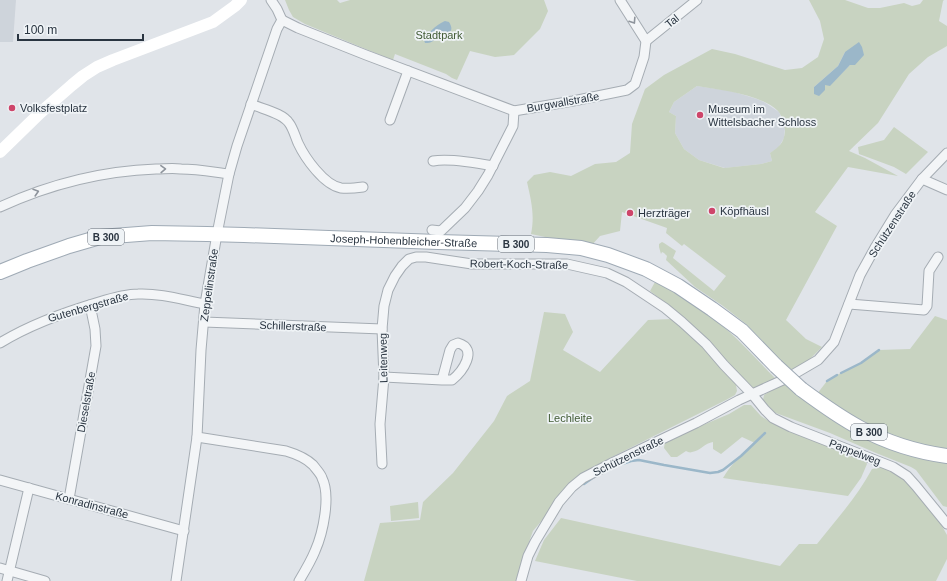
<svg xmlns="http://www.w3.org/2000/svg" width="947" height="581" viewBox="0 0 947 581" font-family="Arial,sans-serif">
  <rect width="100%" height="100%" fill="#e0e4e9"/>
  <!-- built -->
  <g fill="#ced4db">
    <path d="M0 0H16L13 42H0Z"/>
    <path d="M697 86 731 91 757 99 764 102 779 112 785 127 784 138 778 148 770 153 772 161 761 164 725 168 699 160 684 149 675 133 676 116 669 112 674 102Z"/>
  </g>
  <!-- green -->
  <g fill="#c8d3c1" fill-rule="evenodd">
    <path d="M285 0H337L340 3 350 0H544L548 11 540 29 514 55 495 57 470 51 457 80 452 78 446 74 395 54 393 60 368 50 305 24 293 17 289 10Z"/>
    <path d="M809 0H845L868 8H880L904 3 912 6 920 4 923 0H944L943 1 939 21 947 26V46L928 57 909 74 878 123 849 151 865 158 898 176 848 167 815 212 837 226 786 320 806 339 822 347 807 362 791 371 746 324 723 306 695 287 666 260 667 256 664 253 662 252 661 254 659 247V244L662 242 664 243 676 251 673 258 714 291 726 276 684 244 682 246 666 233 667 228 622 212 620 231 600 236 591 246 553 241 550 238 531 234C535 215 531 200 527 182L534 175 550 172 571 176 595 164 616 162 630 153 632 124 645 89 664 75 712 49 735 54 785 70 802 68 818 57 824 39 820 21ZM845 52 850 65 830 85H825L814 87 838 66ZM697 86C721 90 760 94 778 111 782 116 785 126 785 131 784 143 779 147 770 153L772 161 761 164 724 168 699 160 684 149 675 133 676 116 669 112 674 102Z"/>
    <path d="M894 127 928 152 906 174 894 167 859 154 858 147 884 140Z"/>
    <path d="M655 282C685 297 713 316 737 339 750 352 763 366 776 379L753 389 749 387 707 339 685 318 650 291Z"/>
    <path d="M544 312 565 314 573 332 563 350 600 372 648 320 672 319 703 347 733 380 736 385 737 391 735 395 726 400 612 457 581 474 533 531 520 567 516 581H364L380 523 420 520 423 502 453 473 494 421 507 396 530 381Z"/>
    <path d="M935 316 947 320V449C917 445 888 436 862 422 846 414 831 403 817 394L827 381 833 377 861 363 879 350 910 349Z"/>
    <path d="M785 382 796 393 826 416 856 433 947 462V507L943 506 916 470 911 467 876 453 830 433 773 412 765 404 763 400 764 395Z"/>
    <path d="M744 405H751L761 416 772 423 789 431 866 461 867 464 861 478 848 496 723 478C731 464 743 453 755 443L742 437 721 454 713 449V442C705 443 700 451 692 452 690 453 688 452 686 451L677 457H671L664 448 665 441 729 414Z"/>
    <path d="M878 468H886L896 473 904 479 935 514 947 535V559L936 581H637L535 561 544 540 561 518 780 566 799 544H817C836 520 857 497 872 469Z"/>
    <path d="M418 502 419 518 391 521 390 506Z"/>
  </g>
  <!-- water -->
  <g fill="#9bb7c9">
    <path d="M445 21 449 22C457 35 443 33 438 37 433 41 432 43 425 43L424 40C426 34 439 23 445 21Z"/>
    <path d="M859 42 862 47 864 55 855 65H850L830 86 825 85V90L819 96 814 94V87L838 66 845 52Z"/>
  </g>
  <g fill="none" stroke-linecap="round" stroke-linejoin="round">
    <!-- stream -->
    <g stroke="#9bb7c9" stroke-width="2.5">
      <path d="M841 373 861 363 879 350"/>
      <path d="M827 381 837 375"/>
      <path d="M616 466 631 461 639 460 664 465 710 473 718 472 723 470 741 456 765 433"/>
      <path d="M584 484 594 477"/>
    </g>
    <defs>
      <g id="street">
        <path d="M271 0 277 9 282 20"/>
        <path d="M282 20 298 28 366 55 514 111 573 101 627 90 635 84 644 57 646 41 620 0"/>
        <path d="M646 41 697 0"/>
        <path d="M251 104C262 109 283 113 289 123 293 128 295 136 298 143 305 158 324 185 341 188 348 189 356 188 363 187"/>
        <path d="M390 120 408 71"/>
        <path d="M433 161C449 158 477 163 493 166"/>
        <path d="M922 179 947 190"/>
        <path d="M0 207C50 184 101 171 156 169 164 169 173 168 181 169 197 169 213 172 229 174"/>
        <path d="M432 230 441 231 465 208 478 191 488 175 513 126 514 111"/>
        <path d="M849 304 924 310 927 306 929 271 938 257"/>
        <path d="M204 322 382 329"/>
        <path d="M0 343C31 324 65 312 99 302 112 298 125 294 138 294 161 293 183 300 205 304"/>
        <path d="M794 374 818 360 834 342 860 275 876 246 895 215 922 179 947 153"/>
        <path d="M384 377 442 380H452C462 372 479 349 458 343L453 345 450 350 442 380"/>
        <path d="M197 437 286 451C296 454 306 458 313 465 316 469 321 474 322 478 331 496 323 533 315 551 311 561 305 571 299 581"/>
        <path d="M382 464 380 424 384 377 382 329 384 306 388 290 395 276 402 266 409 259 416 257H426L472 264H567L607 273 626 282 665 308 682 322 706 344 724 365 752 394 765 410 773 418 791 427 893 467 907 476 916 486 947 524"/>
        <path d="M0 480 184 531"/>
        <path d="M69 499 96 346 95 329 90 305"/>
        <path d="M0 568 45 581"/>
        <path d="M7 581 29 488"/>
        <path d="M176 581 197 437 201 350 205 304 217 234 229 174 237 146 277 29 282 20"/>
        <path d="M521 581 528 556 535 542 559 502 572 487 583 478 614 462 696 423 739 400 783 380"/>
      </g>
      <g id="primary">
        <path id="s1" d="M0 272 27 261 69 246 100 237 152 233 207 234 244 235 438 242 547 245 581 248 608 255 646 269 678 286 712 309 742 331 776 366"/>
        <path d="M801 389C820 403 839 417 860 428 886 442 917 452 947 456"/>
      </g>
    </defs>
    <!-- street casing -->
    <use href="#street" stroke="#a5acb3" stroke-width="11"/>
    <!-- primary casing -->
    <use href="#primary" stroke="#9faab5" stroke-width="16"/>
    <!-- street -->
    <use href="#street" stroke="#f3f5f7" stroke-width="9"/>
    <!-- secondary -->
    <path stroke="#fff" stroke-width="12" d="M0 152 40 113 72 85 83 76 97 67 113 60 213 22 235 6 241 0"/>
    <!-- primary -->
    <use href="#primary" stroke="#fff" stroke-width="14"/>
    <defs>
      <path id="primary-bridge" d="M776 366 801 389"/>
    </defs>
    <!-- primary-bridge casing -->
    <use href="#primary-bridge" stroke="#9faab5" stroke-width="16" stroke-linecap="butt"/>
    <!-- primary-bridge -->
    <use href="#primary-bridge" stroke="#fff" stroke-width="14"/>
  </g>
  <!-- one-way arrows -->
  <defs><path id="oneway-chevron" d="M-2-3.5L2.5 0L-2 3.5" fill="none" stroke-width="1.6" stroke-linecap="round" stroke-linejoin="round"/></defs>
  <g stroke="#8e949c">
    <use href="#oneway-chevron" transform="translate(633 21) rotate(57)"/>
    <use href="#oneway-chevron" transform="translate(163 169) rotate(-2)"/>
    <use href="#oneway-chevron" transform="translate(36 192) rotate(-17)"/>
  </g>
  <!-- markers -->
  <g fill="#ce456a" stroke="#eff3f6" stroke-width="1.5">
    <circle cx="12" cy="108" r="4"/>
    <circle cx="700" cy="115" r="4"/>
    <circle cx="712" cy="211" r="4"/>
    <circle cx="630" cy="213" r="4"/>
  </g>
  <g text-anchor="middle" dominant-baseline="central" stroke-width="3.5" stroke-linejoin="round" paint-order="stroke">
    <!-- shield labels -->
    <g fill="#eff3f6" stroke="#646d77" stroke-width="1">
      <rect x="88" y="229" width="36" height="16" rx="3"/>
      <rect x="498" y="236" width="36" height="16" rx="3"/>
      <rect x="851" y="424" width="36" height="16" rx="3"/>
    </g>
    <g font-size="10" font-weight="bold" fill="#293440">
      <text x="106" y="237">B 300</text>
      <text x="516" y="244">B 300</text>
      <text x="869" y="432">B 300</text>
    </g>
    <!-- street labels -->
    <g font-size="11" fill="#293440" stroke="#eff3f6">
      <text transform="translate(672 21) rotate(-39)">Tal</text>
      <text transform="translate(563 102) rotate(-10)">Burgwallstraße</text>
      <text transform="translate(892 224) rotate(-57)">Schützenstraße</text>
      <text stroke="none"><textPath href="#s1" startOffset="410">Joseph-Hohenbleicher-Straße</textPath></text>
      <text transform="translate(519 264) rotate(1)">Robert-Koch-Straße</text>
      <text transform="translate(209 285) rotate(-82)">Zeppelinstraße</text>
      <text transform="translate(88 307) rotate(-16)">Gutenbergstraße</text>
      <text transform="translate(293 326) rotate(2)">Schillerstraße</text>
      <text transform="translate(383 358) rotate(-91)">Leitenweg</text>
      <text transform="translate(86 402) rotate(-80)">Dieselstraße</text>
      <text transform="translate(855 452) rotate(21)">Pappelweg</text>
      <text transform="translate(628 456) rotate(-26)">Schützenstraße</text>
      <text transform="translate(92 505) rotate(15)">Konradinstraße</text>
    </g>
    <!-- park labels -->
    <g font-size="11" fill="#425c36" stroke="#eff3f6">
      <text x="439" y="35">Stadtpark</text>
      <text x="570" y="418">Lechleite</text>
    </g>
    <!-- poi labels -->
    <g font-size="11" fill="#293440" stroke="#eff3f6" text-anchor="start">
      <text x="20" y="108">Volksfestplatz</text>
      <text x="708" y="109">Museum im<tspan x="708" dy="13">Wittelsbacher Schloss</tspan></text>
      <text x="720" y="211">Köpfhäusl</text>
      <text x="638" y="213">Herzträger</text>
    </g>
  </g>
  <!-- scale -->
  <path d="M18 34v6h125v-6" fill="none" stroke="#293440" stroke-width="2"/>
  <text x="24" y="34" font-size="12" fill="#293440" stroke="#eff3f6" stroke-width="3" paint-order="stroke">100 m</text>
</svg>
